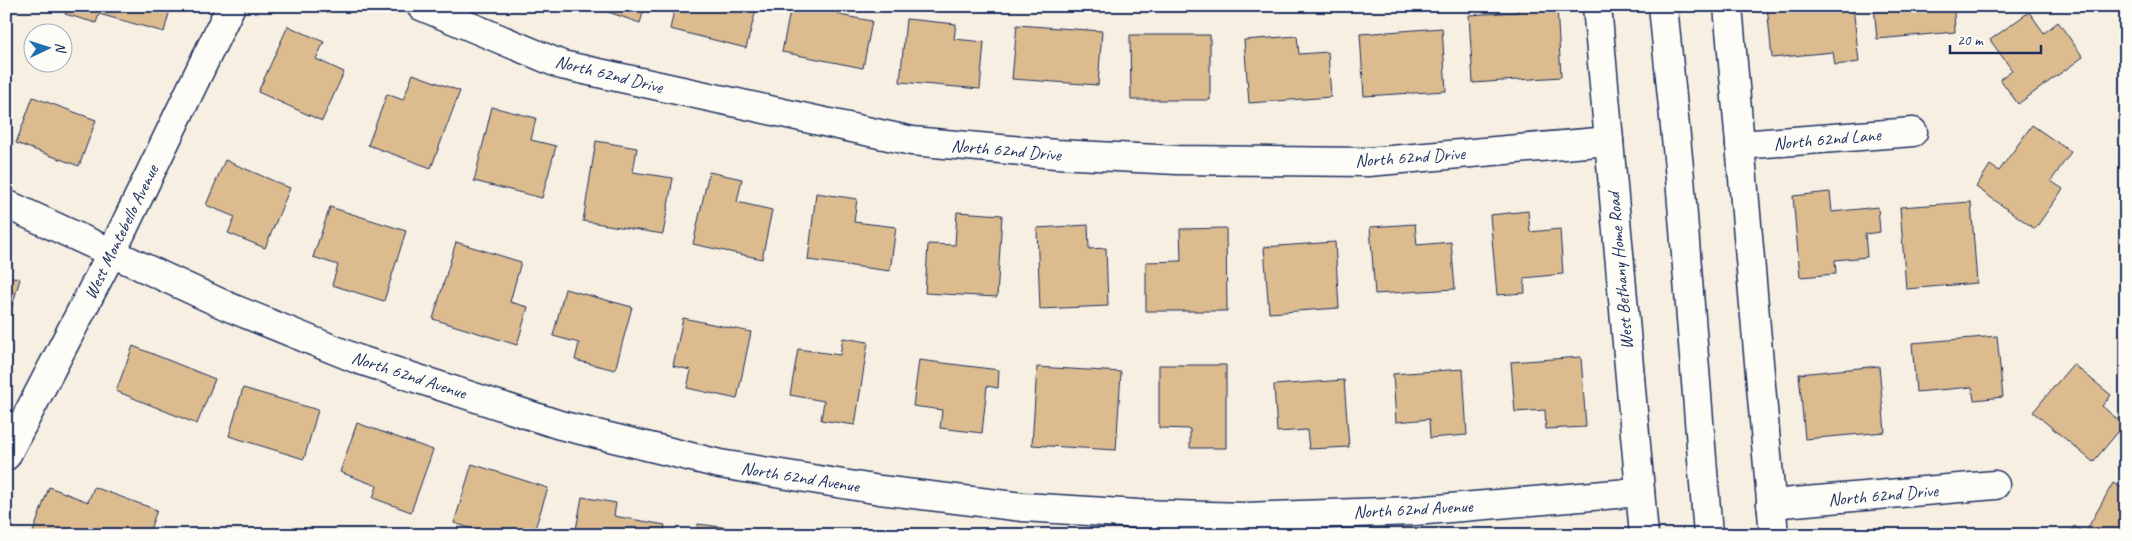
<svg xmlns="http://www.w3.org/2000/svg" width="2132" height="541" viewBox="0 0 2132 541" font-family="Caveat,sans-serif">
  <rect width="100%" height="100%" fill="#f6efe2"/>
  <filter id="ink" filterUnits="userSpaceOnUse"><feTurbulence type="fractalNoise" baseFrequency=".02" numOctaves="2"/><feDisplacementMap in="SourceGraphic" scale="10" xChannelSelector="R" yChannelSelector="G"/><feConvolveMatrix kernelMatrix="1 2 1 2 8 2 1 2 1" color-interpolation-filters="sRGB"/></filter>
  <g filter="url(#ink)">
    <!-- building -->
    <g fill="#dcbb8f" stroke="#1b2f5e">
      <path d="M68 6H171L164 32 99 14 96 23 65 14Z"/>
      <path d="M591 6H645L640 23Z"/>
      <path d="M675 6H757L746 48 670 29Z"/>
      <path d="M791 6 804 9V6H841L839 15 872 21 863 68 782 52Z"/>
      <path d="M1517 6H1557L1561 77 1473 83 1469 15 1518 12Z"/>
      <path d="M1767 6H1853L1859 62 1835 65 1833 52 1772 58Z"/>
      <path d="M1874 6H1978L1979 8 1954 10 1955 32 1877 39Z"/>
      <path d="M2029 12 2044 33 2058 22 2083 57 2018 104 2000 79 2012 70 1990 40Z"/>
      <path d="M906 19 956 24 954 39 984 42 980 89 900 82Z"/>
      <path d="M1017 25 1102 31 1098 85 1012 79Z"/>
      <path d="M288 26 324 42 316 59 344 72 322 121 258 92Z"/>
      <path d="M1442 28 1446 91 1364 96 1360 34Z"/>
      <path d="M1130 35H1210V100H1131Z"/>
      <path d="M1297 36 1299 54 1328 52 1331 97 1249 103 1244 40Z"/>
      <path d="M413 74 460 91 431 168 368 145 387 94 403 100Z"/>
      <path d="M6 81 12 82 6 110Z"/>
      <path d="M33 97 96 120 79 166 16 143Z"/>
      <path d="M492 107 536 118 531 140 556 146 542 198 474 181Z"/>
      <path d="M2032 125 2071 152 2051 181 2063 189 2035 229 1976 187 1990 165 1999 171Z"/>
      <path d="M596 141 637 148 633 172 673 178 663 234 583 221Z"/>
      <path d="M225 160 290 188 265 248 228 233 235 217 206 205Z"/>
      <path d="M709 172 742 179 737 202 772 210 762 259 693 244Z"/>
      <path d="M1830 192 1832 212 1878 207 1880 232 1865 234 1867 257 1835 260 1836 274 1800 277 1793 196Z"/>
      <path d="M816 193 857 199 854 222 896 227 890 271 808 260Z"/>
      <path d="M1971 202 1977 283 1906 289 1900 207Z"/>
      <path d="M330 207 406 231 384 301 332 285 338 265 313 257Z"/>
      <path d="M1528 211 1530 232 1560 229 1563 274 1524 278 1525 293 1497 295 1490 215Z"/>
      <path d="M957 212 1002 215 997 297 925 293 928 244 955 245Z"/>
      <path d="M1415 224 1417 245 1451 242 1455 289 1375 294 1370 227Z"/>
      <path d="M1088 225 1089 249 1106 248 1108 306 1040 309 1037 228Z"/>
      <path d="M1226 228 1227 311H1146V262L1181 261 1180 229Z"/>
      <path d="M456 242 521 262 510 302 528 307 517 345 433 319Z"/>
      <path d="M1335 242 1339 308 1269 313 1264 247Z"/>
      <path d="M6 275 20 279 6 328Z"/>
      <path d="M565 289 632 307 615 370 575 360 579 343 553 336Z"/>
      <path d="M683 318 751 332 737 399 687 388 691 370 673 366Z"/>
      <path d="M1997 336 2003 397 1974 400 1972 387 1916 392 1912 343Z"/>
      <path d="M843 338 868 342 855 425 821 420 824 401 790 395 798 349 840 355Z"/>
      <path d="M133 346 215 379 197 424 116 391Z"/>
      <path d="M1581 357 1586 427 1546 429 1545 410 1515 412 1511 362Z"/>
      <path d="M919 360 999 370 998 388 987 386 982 433 940 428 942 410 913 406Z"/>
      <path d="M2073 364 2111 395 2102 406 2124 425 2093 462 2033 412Z"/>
      <path d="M1159 365H1226V448H1190V429L1159 428Z"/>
      <path d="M1879 366 1885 432 1805 439 1799 374Z"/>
      <path d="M1037 367 1121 372 1116 450 1032 445Z"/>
      <path d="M1463 369 1467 435 1430 438 1429 419 1396 422 1393 374Z"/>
      <path d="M1344 380 1349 447 1309 449 1307 430 1277 432 1274 385Z"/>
      <path d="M243 388 318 410 304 459 229 436Z"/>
      <path d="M357 423 433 450 411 512 373 498 377 486 340 472Z"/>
      <path d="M472 464 548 488 533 535H492L454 523Z"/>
      <path d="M2113 483 2126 490V535H2069L2074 526 2085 533Z"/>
      <path d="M49 487 88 502 94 487 157 510 148 535H32Z"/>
      <path d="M582 497 616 503 614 516 665 525 663 535H575Z"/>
      <path d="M698 524 777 534V535H696Z"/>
    </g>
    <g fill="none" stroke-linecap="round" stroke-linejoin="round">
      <defs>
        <g id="minor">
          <path d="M421 6 562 65 912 141 1056 154 1177 160 1368 162 1609 141"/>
          <path d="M1597 6 1644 535"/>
          <path d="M1728 6 1774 535"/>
          <path d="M1740 145 1913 132"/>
          <path d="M6 204 229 307 357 359 560 425 720 464 880 490 1023 507 1138 514 1245 517 1414 511 1640 492"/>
          <path d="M6 456 111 254 231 6"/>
          <path d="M1771 504 1995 485"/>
        </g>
        <path id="major" d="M1663 6 1680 178 1708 535"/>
      </defs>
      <!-- minor casing -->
      <use href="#minor" stroke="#1b2f5e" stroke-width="31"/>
      <!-- major casing -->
      <use href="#major" stroke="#1b2f5e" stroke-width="31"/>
      <!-- minor -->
      <use href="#minor" stroke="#fdfcf7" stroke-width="28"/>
      <!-- major -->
      <use href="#major" stroke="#fdfcf7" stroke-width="28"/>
    </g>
  </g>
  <g text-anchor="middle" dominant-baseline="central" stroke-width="4.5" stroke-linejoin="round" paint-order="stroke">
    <!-- street labels -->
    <g font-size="18" fill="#1b2f5e" stroke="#fdfcf7">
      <text transform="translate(609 74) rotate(14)">North 62nd Drive</text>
      <text transform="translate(1827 139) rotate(-5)">North 62nd Lane</text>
      <text transform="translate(1006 150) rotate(5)">North 62nd Drive</text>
      <text transform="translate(1410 157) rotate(-4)">North 62nd Drive</text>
      <text transform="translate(121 232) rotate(-64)">West Montebello Avenue</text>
      <text transform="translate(1620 271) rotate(-95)">West Bethany Home Road</text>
      <text transform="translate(409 375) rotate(18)">North 62nd Avenue</text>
      <text transform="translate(800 477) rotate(9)">North 62nd Avenue</text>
      <text transform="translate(1883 495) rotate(-5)">North 62nd Drive</text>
      <text transform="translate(1413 509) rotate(-3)">North 62nd Avenue</text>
    </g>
  </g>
  <!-- margin -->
  <rect width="2132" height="541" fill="none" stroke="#fdfcf7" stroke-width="25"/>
  <rect x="12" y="12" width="2107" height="516" fill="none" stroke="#1b2f5e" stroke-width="2" filter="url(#ink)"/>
  <!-- north arrow -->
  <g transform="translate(48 48) rotate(86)"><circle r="24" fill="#fdfcf7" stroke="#a3aaba"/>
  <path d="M0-4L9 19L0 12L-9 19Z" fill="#1f6fb2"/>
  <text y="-8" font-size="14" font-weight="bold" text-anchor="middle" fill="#1b2f5e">N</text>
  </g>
  <!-- scale -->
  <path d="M1950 45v8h91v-8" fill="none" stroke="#1b2f5e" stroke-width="2.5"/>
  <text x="1957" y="45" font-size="15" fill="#1b2f5e" stroke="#fdfcf7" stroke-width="4" paint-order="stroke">20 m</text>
</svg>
